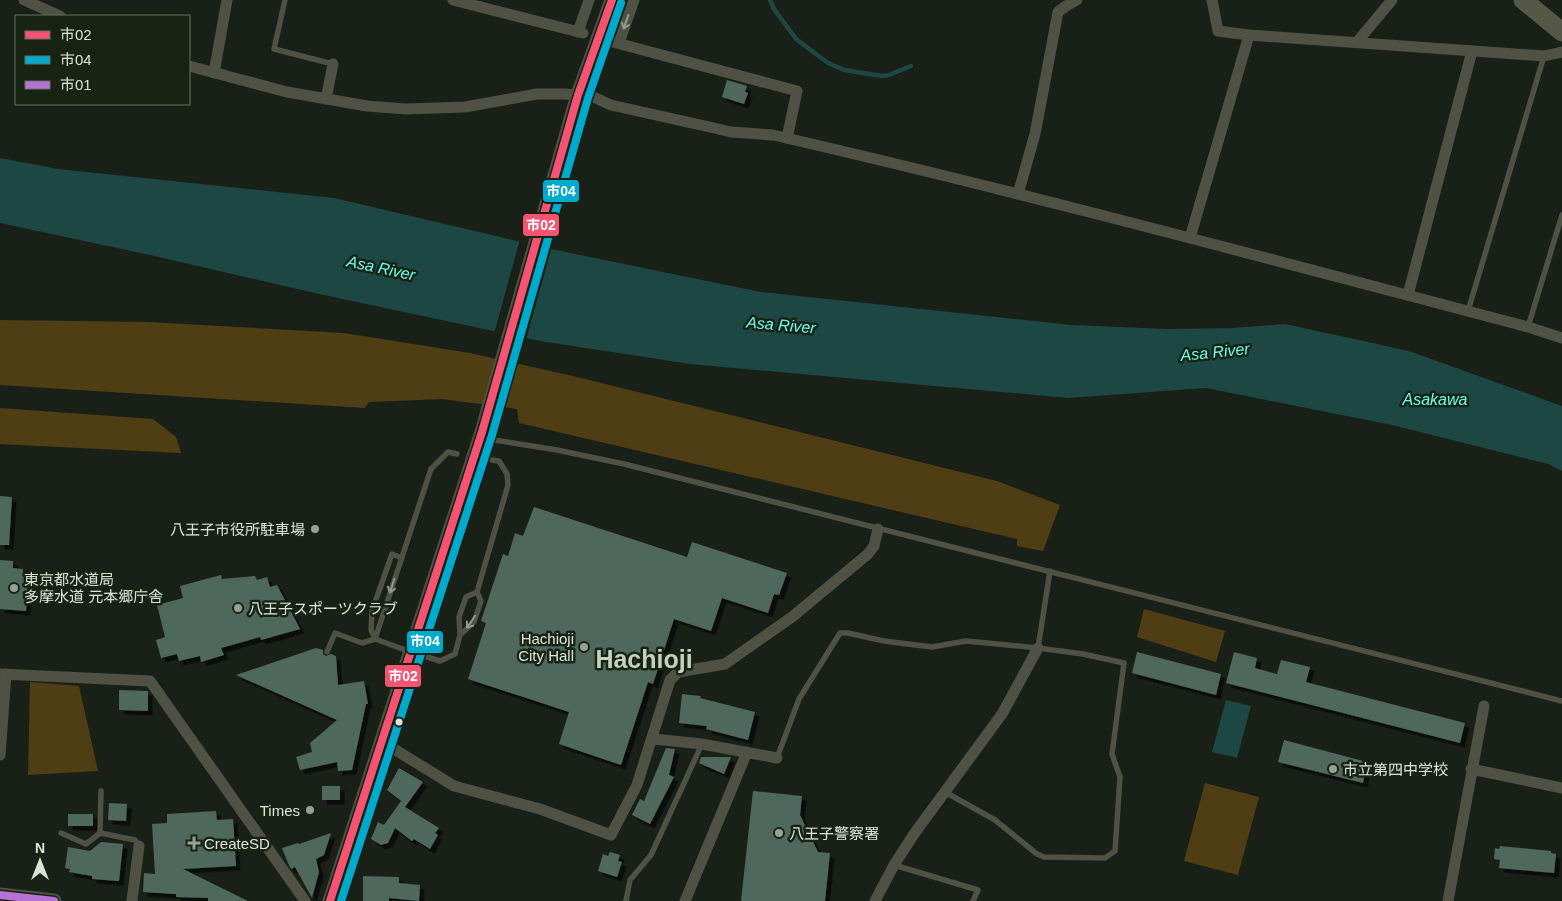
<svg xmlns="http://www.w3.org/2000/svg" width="1562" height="901" viewBox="0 0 1562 901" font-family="Helvetica,'Noto Sans JP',sans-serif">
  <defs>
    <filter id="shadow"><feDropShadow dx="4.5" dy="4.5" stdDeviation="0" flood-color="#0009"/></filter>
  </defs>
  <rect width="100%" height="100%" fill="#192017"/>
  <!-- green -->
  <g fill="#4f3e14">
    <path d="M0 320 149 322 344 333 470 353 573 376 997 481 1060 505 1043 551 1017 546V539L519 423 517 409 442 399 369 402 365 408 0 385Z"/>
    <path d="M0 408 153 419 176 437 181 453 0 444Z"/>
    <path d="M1144 609 1225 631 1216 662 1137 637Z"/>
    <path d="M30 682 79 686 98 771 28 775Z"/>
    <path d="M1205 783 1259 797 1238 875 1184 861Z"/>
  </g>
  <!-- water -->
  <g fill="#1c4743">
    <path d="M0 158 58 169 334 198 556 250 761 292 1072 325 1168 329 1232 328 1285 324 1409 351 1562 406V471L1548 464 1392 425 1206 388 1068 398 690 364 540 341 319 294 150 255 0 223Z"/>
    <path d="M1226 700 1251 706 1237 758 1212 752Z"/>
  </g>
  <!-- pier -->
  <path fill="#192017" d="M520 239 552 246 526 340 494 334Z"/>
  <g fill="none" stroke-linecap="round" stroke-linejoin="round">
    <!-- stream -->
    <path stroke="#1c4743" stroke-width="4.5" d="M770 0 774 9 796 39 828 63 844 70 882 76 889 75 911 66"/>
  </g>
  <!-- building -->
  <g fill="#4f685b" filter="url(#shadow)">
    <path d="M727 80 747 86 745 92 748 93 744 104 722 97Z"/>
    <path d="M0 496 12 497 9 545H0Z"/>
    <path d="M534 507 687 557 692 542 787 573 779 595 774 594 768 613 722 598 711 631 674 619 653 684 648 682 621 765 559 744 569 712 468 679 486 623 481 621 503 554 508 556 515 533 523 536Z"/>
    <path d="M0 560 13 561V568L23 569V576L28 577 26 611 0 609Z"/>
    <path d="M221 575 222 579 255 576 257 580 267 577 270 587 277 585 300 629 261 640 260 637 221 648 224 655 201 662 200 656 179 661 177 654 161 658 156 640 165 637 157 605 183 598 180 586Z"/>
    <path d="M316 648 323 650V654L326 656 331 654 336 656 338 685 364 681 368 704H366L352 770 338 771 337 762 300 770 296 757 312 752 310 743 337 720 236 675Z"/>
    <path d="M1137 652 1221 674 1216 695 1132 673Z"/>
    <path d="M1234 652 1257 658 1255 668 1277 674 1281 660 1310 667 1306 682 1465 723 1460 743 1226 683Z"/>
    <path d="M119 690 148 691V711L119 710Z"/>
    <path d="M682 694 701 696 700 698 755 712 748 740 706 729 707 726 679 723Z"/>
    <path d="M1284 740 1367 762 1363 783 1278 762Z"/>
    <path d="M666 748 675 749 669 775 674 777 650 824 632 815 640 799 644 801Z"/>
    <path d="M701 757H731L724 774 699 763Z"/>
    <path d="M399 768 423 782 405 807 439 828 435 833 438 835 430 849 414 839 412 841 395 828 388 843 381 845 371 839 378 822 384 825 401 801 404 803 387 790Z"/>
    <rect x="322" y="786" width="18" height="14"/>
    <path d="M753 791 802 796 800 815 818 852 830 853 825 901H741Z"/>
    <path d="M109 803 127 804 126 821 108 820Z"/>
    <path d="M216 811 217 820 233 819 236 866 183 869 248 901H208V898L176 897V894L143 892 144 873 155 874 152 824 167 823V814Z"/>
    <rect x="68" y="814" width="25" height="12"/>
    <path d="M331 833 324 855 316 859 319 872 312 898 295 867 291 869 288 863 282 848 298 843 299 844Z"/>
    <path d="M101 842 123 844 119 881 92 879V876L69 872 70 869 65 868 68 847 90 851Z"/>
    <path d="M1500 846 1551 851V853L1556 854 1554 873 1499 868 1500 860 1494 859 1495 848 1499 849Z"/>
    <path d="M610 852 620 855 618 861 622 862 617 877 598 871 603 854 608 856Z"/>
    <path d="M363 876 399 877V883L420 885 419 901 389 898V901H363Z"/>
  </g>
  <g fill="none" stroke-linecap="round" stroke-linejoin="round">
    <!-- service -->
    <g stroke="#4e5144" stroke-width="5.5">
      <path d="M285 0 274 49 333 64"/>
      <path d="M1468 311 1544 56"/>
      <path d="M1528 327 1562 215"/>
      <path d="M481 438 557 450 624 464 1562 701"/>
      <path d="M477 592 508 485 507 474 499 461 492 460"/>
      <path d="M375 639 431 469 448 452 457 454"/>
      <path d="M375 639 371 630 372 611 392 554 402 558"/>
      <path d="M1038 648 1050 571"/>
      <path d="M327 652 335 633 362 643 375 639 411 652 440 661 455 654 460 635 459 617 466 597 477 592 481 601 474 622 460 635"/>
      <path d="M777 758 799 699 840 633H848L884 641 932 647 966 641 1038 648 1083 654 1124 663 1112 754 1120 777 1115 851 1105 858 1044 857 1037 854 995 820 945 792"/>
      <path d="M61 833 86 844 100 833 135 840 139 846"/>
      <path d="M100 833 101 791"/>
      <path d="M894 865 978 890 973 901"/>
      <path d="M626 901 630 880 651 855 702 744"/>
    </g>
    <!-- minor -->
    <g stroke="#4e5144" stroke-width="11">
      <path d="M24 0 60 16"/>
      <path d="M453 0 583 33"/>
      <path d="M1212 0 1218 31 1249 35 1544 56 1562 52"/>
      <path d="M578 32 589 0"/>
      <path d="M613 42 797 91 787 138"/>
      <path d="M1357 42 1392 0"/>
      <path d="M619 43 634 0"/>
      <path d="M189 66 287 92 367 106 406 109 465 107 537 94H565L591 96 611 105 714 128 731 132 773 135C1026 193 1277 261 1528 327L1562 338"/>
      <path d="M214 73 227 0"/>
      <path d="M326 99 333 64"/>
      <path d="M1018 194 1035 134 1058 12 1066 6 1077 0"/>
      <path d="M1190 238 1249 35"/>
      <path d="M1408 295 1472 51"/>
      <path d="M0 674 150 681 305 901"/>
      <path d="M653 739 702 744 777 758"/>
      <path d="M381 741 454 786 540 809 611 835 637 785 670 680 678 672 725 664 792 617 868 554 874 546 878 529"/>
      <path d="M0 755 6 674"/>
      <path d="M1471 769 1562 788"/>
      <path d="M132 901 139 846"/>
      <path d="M685 901 747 752"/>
      <path d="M875 901 894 865 914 834 1002 714 1038 648"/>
      <path d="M1448 901 1484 706"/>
    </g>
    <!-- tertiary -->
    <g stroke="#4e5144" stroke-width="15">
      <path d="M0 895 54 901"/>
      <path d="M330 901 482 432 578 95 612 0"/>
    </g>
    <!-- primary -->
    <path stroke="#565846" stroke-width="19" d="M1523 0 1562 32"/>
    <defs>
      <path id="bus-1" d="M330 901 482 432 578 95 612 0"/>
      <path id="bus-2" d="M341 901 492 435 588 98 621 3"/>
      <path id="bus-3" d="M0 895 54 901"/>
    </defs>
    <!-- bus-1 casing -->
    <use href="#bus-1" stroke="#182413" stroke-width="11"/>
    <!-- bus-2 casing -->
    <use href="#bus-2" stroke="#182413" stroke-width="11"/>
    <!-- bus-3 casing -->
    <use href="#bus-3" stroke="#182413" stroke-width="11"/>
    <!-- bus-1 -->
    <use href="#bus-1" stroke="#f65372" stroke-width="8"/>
    <!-- bus-2 -->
    <use href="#bus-2" stroke="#00a9ce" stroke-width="8"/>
    <!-- bus-3 -->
    <use href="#bus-3" stroke="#b673d3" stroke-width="8"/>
  </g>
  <!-- one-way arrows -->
  <defs><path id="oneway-shaft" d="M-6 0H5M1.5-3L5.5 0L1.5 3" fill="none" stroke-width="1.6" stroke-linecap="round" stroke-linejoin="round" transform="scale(1.25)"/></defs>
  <g stroke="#959a8e">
    <use href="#oneway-shaft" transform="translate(626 22) rotate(109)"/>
    <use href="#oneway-shaft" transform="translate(392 586) rotate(108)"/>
    <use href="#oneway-shaft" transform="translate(471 622) rotate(124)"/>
  </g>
  <!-- markers -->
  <g fill="#989f95" stroke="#182413" stroke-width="2">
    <circle cx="315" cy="529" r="5"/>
    <circle cx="14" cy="588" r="5"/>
    <circle cx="238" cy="608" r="5"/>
    <circle cx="584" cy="647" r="5"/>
    <circle cx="1333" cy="769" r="5"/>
    <circle cx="310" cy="810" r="5"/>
    <circle cx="779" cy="833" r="5"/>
    <path d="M191.5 835.5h5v5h5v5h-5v5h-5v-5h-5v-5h5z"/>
  </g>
  <circle fill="#dce4d9" stroke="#182413" stroke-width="2" cx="399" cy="722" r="4.5"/>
  <g text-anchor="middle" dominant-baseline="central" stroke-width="5" stroke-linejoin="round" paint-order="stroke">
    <!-- poi labels -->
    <g font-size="15" fill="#dce4d9" stroke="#182413" text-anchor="start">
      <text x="305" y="529" text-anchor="end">八王子市役所駐車場</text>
      <text x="24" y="579">東京都水道局<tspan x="24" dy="17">多摩水道 元本郷庁舎</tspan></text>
      <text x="248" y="608">八王子スポーツクラブ</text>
      <text x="574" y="638" text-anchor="end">Hachioji<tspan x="574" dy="17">City Hall</tspan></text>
      <text x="1343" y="769">市立第四中学校</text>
      <text x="300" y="810" text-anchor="end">Times</text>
      <text x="789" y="833">八王子警察署</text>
      <text x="204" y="843">CreateSD</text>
    </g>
    <!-- water labels -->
    <g font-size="16" font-style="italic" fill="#6bfcf2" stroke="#182413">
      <text transform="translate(381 268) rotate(12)">Asa River</text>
      <text transform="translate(781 325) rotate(5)">Asa River</text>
      <text transform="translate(1215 352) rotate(-6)">Asa River</text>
      <text x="1435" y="399">Asakawa</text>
    </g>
    <!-- town labels -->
    <g font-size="25" font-weight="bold" fill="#c4d3bd" stroke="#182413">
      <text x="644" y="659">Hachioji</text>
    </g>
  </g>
  <g stroke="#182413" stroke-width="2">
    <rect x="542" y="179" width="38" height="24" rx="5" fill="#00a9ce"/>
    <rect x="522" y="213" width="38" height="24" rx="5" fill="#f65372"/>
    <rect x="406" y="630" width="38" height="24" rx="5" fill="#00a9ce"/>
    <rect x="384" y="664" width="38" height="24" rx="5" fill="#f65372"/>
  </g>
  <g font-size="14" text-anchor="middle" font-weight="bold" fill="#fff">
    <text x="561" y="196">市04</text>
    <text x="541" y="230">市02</text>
    <text x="425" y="646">市04</text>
    <text x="403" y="681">市02</text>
  </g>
  <!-- legend -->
  <rect x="15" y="15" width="175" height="90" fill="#182413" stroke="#667162"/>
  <rect x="25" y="31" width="25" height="8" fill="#f65372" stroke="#667162"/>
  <text x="60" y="40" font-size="15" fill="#dce4d9">市02</text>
  <rect x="25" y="56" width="25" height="8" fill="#00a9ce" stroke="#667162"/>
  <text x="60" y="65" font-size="15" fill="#dce4d9">市04</text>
  <rect x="25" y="81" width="25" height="8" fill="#b673d3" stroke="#667162"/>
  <text x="60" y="90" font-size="15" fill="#dce4d9">市01</text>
  <!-- north arrow -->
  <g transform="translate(40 861)" stroke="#182413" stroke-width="4" paint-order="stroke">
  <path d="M0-4L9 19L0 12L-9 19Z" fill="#dce4d9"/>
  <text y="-8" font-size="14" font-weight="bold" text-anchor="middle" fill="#dce4d9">N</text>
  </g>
</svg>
